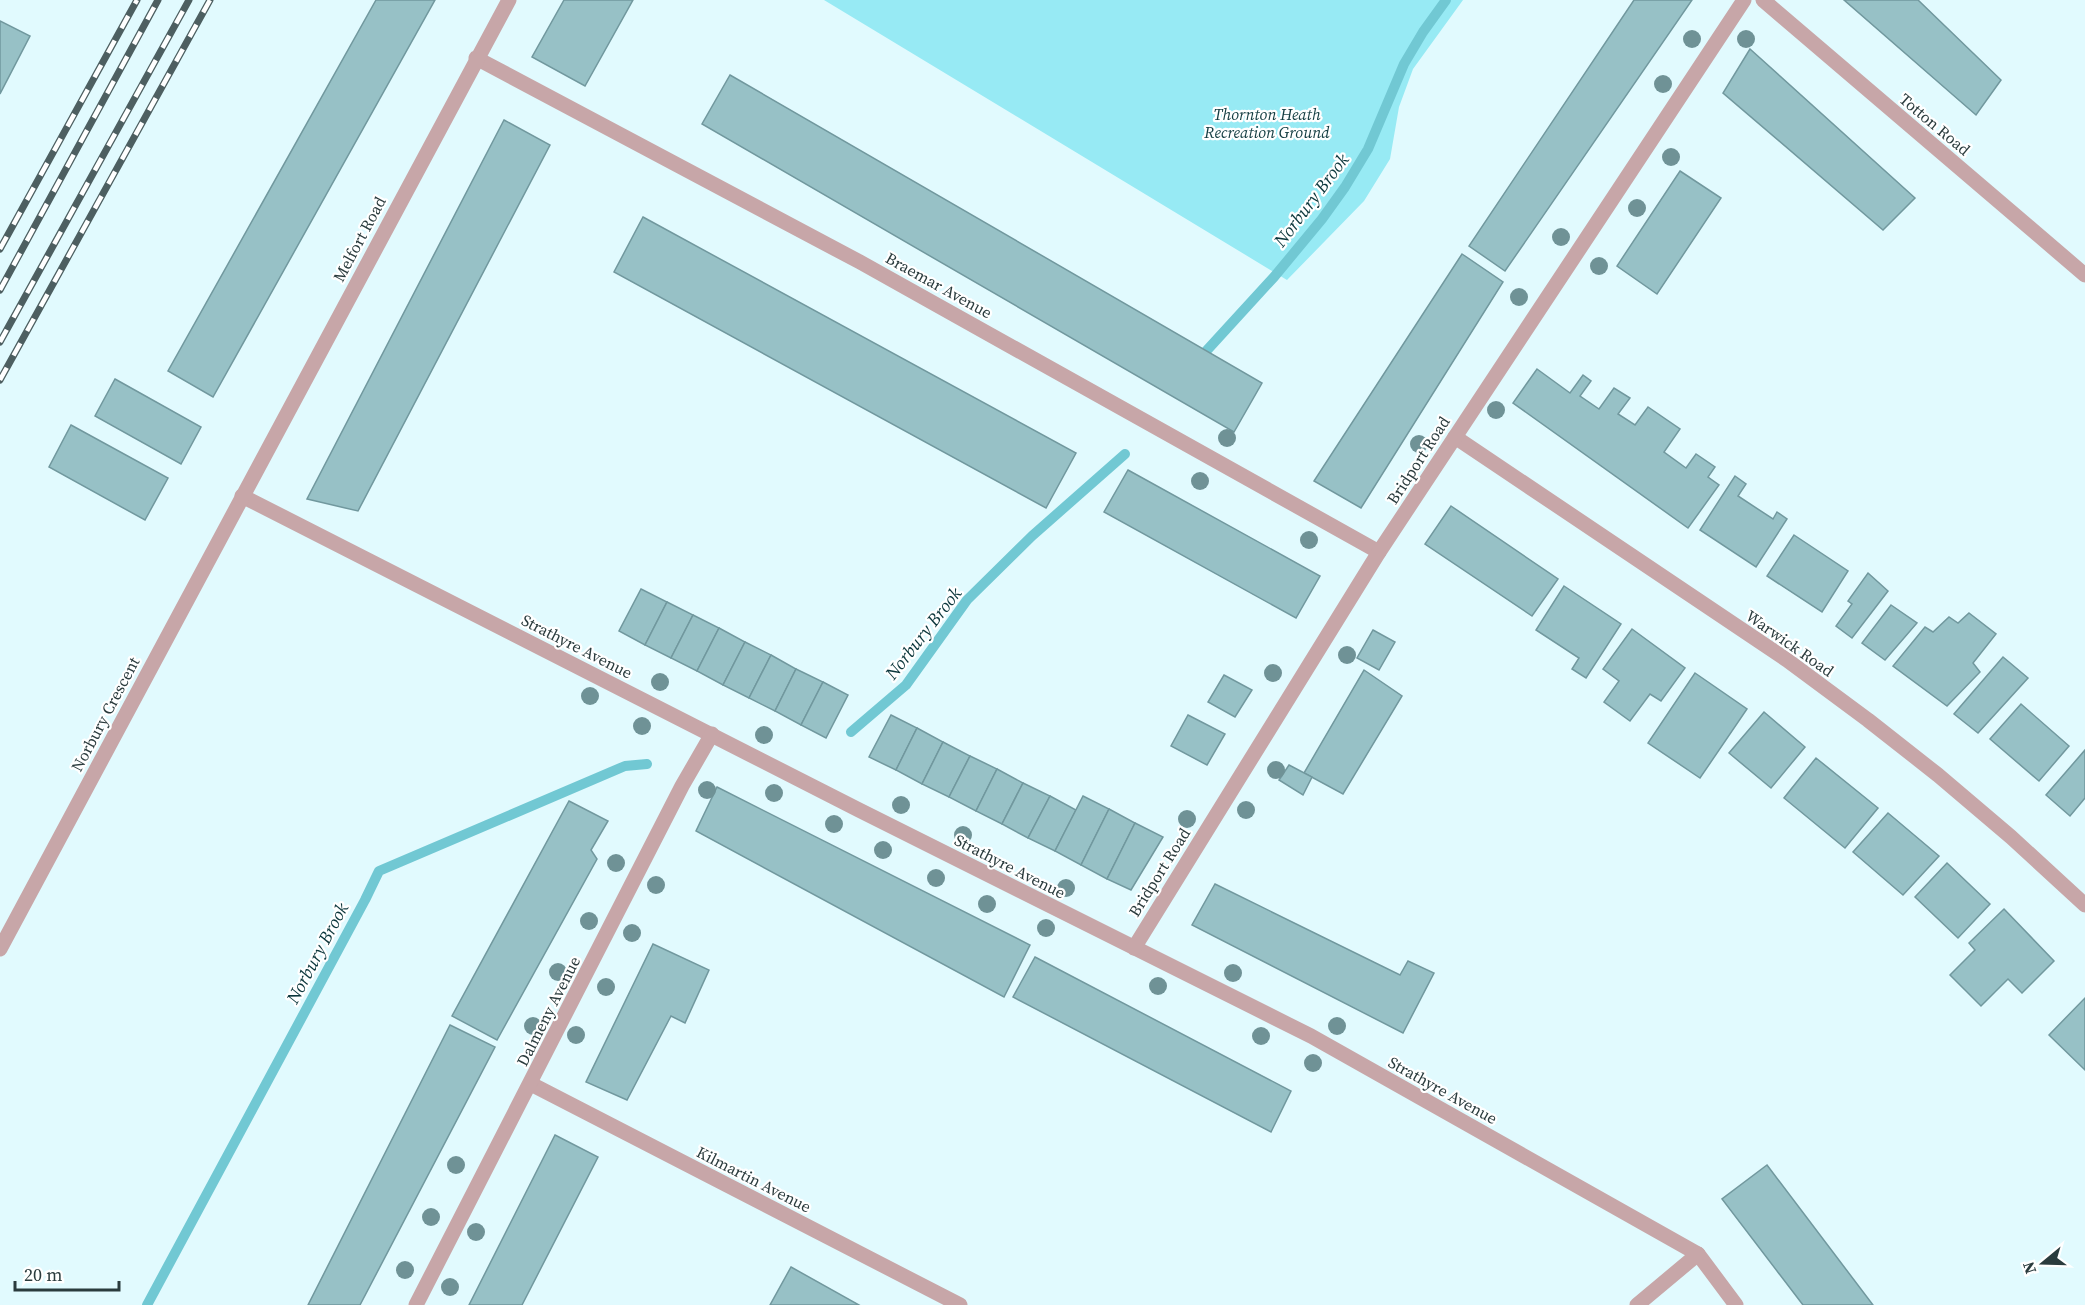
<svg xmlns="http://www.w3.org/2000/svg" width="2085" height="1305" viewBox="0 0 2085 1305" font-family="'Source Serif 4',serif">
  <rect width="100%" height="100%" fill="#e1fafe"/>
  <!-- green -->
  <path fill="#97eaf4" d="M824 0H1463L1413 69 1399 107 1390 159 1364 201 1287 280Z"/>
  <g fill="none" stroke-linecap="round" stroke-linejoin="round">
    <!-- stream -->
    <g stroke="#71c8d3" stroke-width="10">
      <path d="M1198 360 1274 277 1322 219 1345 187 1368 149 1404 64 1423 32 1446 0"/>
      <path d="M851 732 906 685 967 600 1032 536 1125 454"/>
      <path d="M147 1305 365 900 379 871 625 766 647 764"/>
    </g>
  </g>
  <!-- building -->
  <g fill="#97c1c6" stroke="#71989e" stroke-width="1.5">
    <path d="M376 0H435L213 397 168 371Z"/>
    <path d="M564 0H633L585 86 532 57Z"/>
    <path d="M1634 0H1692L1505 271 1469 246Z"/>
    <path d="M1844 0H1918L2001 80 1976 115Z"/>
    <path d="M0 21 30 36 0 94Z"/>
    <path d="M1750 49 1915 198 1883 230 1723 93Z"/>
    <path d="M730 75 1262 383 1234 432 702 124Z"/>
    <path d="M504 120 550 145 358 511 307 499Z"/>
    <path d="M1680 171 1721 198 1657 294 1617 266Z"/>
    <path d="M643 217 1076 453 1046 508 614 272Z"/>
    <path d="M1462 254 1503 282 1361 508 1314 481Z"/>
    <path d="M1537 369 1570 393 1583 375 1591 381 1580 396 1599 409 1614 388 1630 398 1618 414 1635 425 1648 407 1680 429 1664 452 1686 468 1696 454 1715 467 1708 477 1719 485 1688 528 1513 403Z"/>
    <path d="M115 379 201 427 181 464 95 416Z"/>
    <path d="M71 425 168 478 145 520 49 467Z"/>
    <path d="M1128 470 1320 576 1296 618 1104 512Z"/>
    <path d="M1735 476 1746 484 1738 496 1773 519 1777 512 1787 519 1756 567 1700 530Z"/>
    <path d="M1451 506 1558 579 1532 616 1425 544Z"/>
    <path d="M1794 535 1848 571 1822 612 1767 576Z"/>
    <path d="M1868 573 1888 591 1852 638 1836 626 1852 604 1848 601Z"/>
    <path d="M1564 586 1621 624 1586 678 1572 669 1579 658 1536 630Z"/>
    <path d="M641 589 667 602 645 645 619 631Z"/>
    <path d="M667 602 693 615 671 658 645 645Z"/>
    <path d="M1891 605 1917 623 1885 660 1862 643Z"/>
    <path d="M1969 613 1996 634 1973 663 1980 672 1947 706 1893 666 1925 627 1933 632 1949 617 1958 623Z"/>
    <path d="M693 615 719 628 697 671 671 658Z"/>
    <path d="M719 628 745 642 723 685 697 671Z"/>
    <path d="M1632 629 1685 668 1661 701 1650 694 1630 721 1604 702 1619 681 1603 669Z"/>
    <path d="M1373 630 1395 642 1379 670 1357 658Z"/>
    <path d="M745 642 771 655 749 698 723 685Z"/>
    <path d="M771 655 796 669 775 711 749 698Z"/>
    <path d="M2003 657 2028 678 1978 733 1954 714Z"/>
    <path d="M796 669 823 682 801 725 775 711Z"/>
    <path d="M1364 670 1402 696 1343 794 1304 773Z"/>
    <path d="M1695 673 1747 709 1700 778 1648 743Z"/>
    <path d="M1224 675 1252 690 1235 717 1208 702Z"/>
    <path d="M823 682 848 695 826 738 801 725Z"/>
    <path d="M2021 704 2069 746 2039 781 1990 739Z"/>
    <path d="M1764 712 1805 747 1771 788 1729 753Z"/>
    <path d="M891 715 917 728 896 770 869 757Z"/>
    <path d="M1188 715 1225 734 1207 765 1171 746Z"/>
    <path d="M917 728 943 742 922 784 896 770Z"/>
    <path d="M943 742 970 756 949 797 922 784Z"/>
    <path d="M2085 750V798L2070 816 2046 795Z"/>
    <path d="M970 756 997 769 976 811 949 797Z"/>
    <path d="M1816 758 1878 808 1845 848 1784 798Z"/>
    <path d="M1289 765 1312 777 1303 795 1279 780Z"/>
    <path d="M997 769 1023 783 1002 824 976 811Z"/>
    <path d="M1023 783 1050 796 1028 838 1002 824Z"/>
    <path d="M717 787 1030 945 1004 997 696 831Z"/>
    <path d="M1050 796 1076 810 1055 851 1028 838Z"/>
    <path d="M1083 796 1109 809 1081 865 1055 851Z"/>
    <path d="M569 801 608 821 591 850 597 859 497 1040 452 1016Z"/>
    <path d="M1109 809 1135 823 1107 879 1081 865Z"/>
    <path d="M1888 813 1939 856 1903 895 1853 852Z"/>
    <path d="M1135 823 1163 837 1131 890 1107 879Z"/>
    <path d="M1947 863 1990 904 1958 938 1915 897Z"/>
    <path d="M1215 884 1400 975 1408 961 1434 973 1403 1033 1192 925Z"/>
    <path d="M2004 909 2054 961 2022 993 2008 979 1981 1006 1950 975 1975 950 1969 943Z"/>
    <path d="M653 944 709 970 685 1023 671 1016 627 1100 586 1082Z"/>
    <path d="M1035 957 1291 1091 1271 1132 1013 997Z"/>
    <path d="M2085 998V1070L2049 1035Z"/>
    <path d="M450 1025 495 1047 360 1305H308Z"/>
    <path d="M555 1135 598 1157 522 1305H469Z"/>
    <path d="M1767 1165 1873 1305H1803L1722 1199Z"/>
    <path d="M791 1267 859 1305H770Z"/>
  </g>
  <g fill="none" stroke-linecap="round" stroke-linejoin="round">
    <!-- minor -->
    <g stroke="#c7a6a8" stroke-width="15">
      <path d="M1763 0 2085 275"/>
      <path d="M476 58 860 262 1379 552"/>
      <path d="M1455 437 1787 660 1868 720 1938 775 2011 837 2085 905"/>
      <path d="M242 496 859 810 1311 1036 1698 1254 1736 1305"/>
      <path d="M1134 948 1379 552 1744 0"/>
      <path d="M0 949 509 0"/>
      <path d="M531 1084 960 1305"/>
      <path d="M416 1305 682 786 712 734"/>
      <path d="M1637 1305 1698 1254"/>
    </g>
    <defs>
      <g id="rail">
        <path d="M0 249 137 0"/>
        <path d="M0 290 158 0"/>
        <path d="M0 342 189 0"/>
        <path d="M0 380 210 0"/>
      </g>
    </defs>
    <!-- rail casing -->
    <use href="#rail" stroke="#4d5f61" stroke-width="7"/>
    <!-- rail -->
    <use href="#rail" stroke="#fff" stroke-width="4.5" stroke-dasharray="14" stroke-linecap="butt"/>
  </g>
  <!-- trees -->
  <g fill="#6f9296">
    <circle cx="1692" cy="39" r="9"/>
    <circle cx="1746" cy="39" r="9"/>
    <circle cx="1663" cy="84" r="9"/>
    <circle cx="1671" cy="157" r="9"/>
    <circle cx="1637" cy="208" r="9"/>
    <circle cx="1561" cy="237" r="9"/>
    <circle cx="1599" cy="266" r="9"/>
    <circle cx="1519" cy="297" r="9"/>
    <circle cx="1496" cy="410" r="9"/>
    <circle cx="1227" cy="438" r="9"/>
    <circle cx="1419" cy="444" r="9"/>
    <circle cx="1200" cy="481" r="9"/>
    <circle cx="1309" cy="540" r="9"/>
    <circle cx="1347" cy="655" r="9"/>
    <circle cx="1273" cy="673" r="9"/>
    <circle cx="660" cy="682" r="9"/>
    <circle cx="590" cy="696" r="9"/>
    <circle cx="642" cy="726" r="9"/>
    <circle cx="764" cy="735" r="9"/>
    <circle cx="1276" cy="770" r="9"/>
    <circle cx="707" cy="790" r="9"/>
    <circle cx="774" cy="793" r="9"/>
    <circle cx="901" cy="805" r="9"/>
    <circle cx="1246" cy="810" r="9"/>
    <circle cx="1187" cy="819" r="9"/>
    <circle cx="834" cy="824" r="9"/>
    <circle cx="963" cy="835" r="9"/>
    <circle cx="883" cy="850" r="9"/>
    <circle cx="616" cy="863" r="9"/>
    <circle cx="936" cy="878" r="9"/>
    <circle cx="656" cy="885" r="9"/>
    <circle cx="1066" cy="888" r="9"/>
    <circle cx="987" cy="904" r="9"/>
    <circle cx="589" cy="921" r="9"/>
    <circle cx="1046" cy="928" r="9"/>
    <circle cx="632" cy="933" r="9"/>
    <circle cx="558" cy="972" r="9"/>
    <circle cx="1233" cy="973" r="9"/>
    <circle cx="1158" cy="986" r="9"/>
    <circle cx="606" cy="987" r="9"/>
    <circle cx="533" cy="1026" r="9"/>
    <circle cx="1337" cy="1026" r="9"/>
    <circle cx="576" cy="1035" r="9"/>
    <circle cx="1261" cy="1036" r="9"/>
    <circle cx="1313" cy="1063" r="9"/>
    <circle cx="456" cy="1165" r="9"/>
    <circle cx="431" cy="1217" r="9"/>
    <circle cx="476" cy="1232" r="9"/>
    <circle cx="405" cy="1270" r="9"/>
    <circle cx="450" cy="1287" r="9"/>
  </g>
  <g text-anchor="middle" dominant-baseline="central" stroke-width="4.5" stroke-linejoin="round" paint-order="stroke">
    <!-- park labels -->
    <g font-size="16" font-style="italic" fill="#123c41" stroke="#fff">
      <text x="1267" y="114">Thornton Heath<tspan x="1267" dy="18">Recreation Ground</tspan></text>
    </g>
    <!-- street labels -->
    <g font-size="16" fill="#2a3b3d" stroke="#fff">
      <text transform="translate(1935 124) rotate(40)">Totton Road</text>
      <text transform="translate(359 239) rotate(-62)">Melfort Road</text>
      <text transform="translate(939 285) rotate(29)">Braemar Avenue</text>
      <text transform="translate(1418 460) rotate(-57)">Bridport Road</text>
      <text transform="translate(1790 643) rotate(35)">Warwick Road</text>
      <text transform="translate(577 646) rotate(27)">Strathyre Avenue</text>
      <text transform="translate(105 714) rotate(-62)">Norbury Crescent</text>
      <text transform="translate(1010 866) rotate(27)">Strathyre Avenue</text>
      <text transform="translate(1159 872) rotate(-58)">Bridport Road</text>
      <text transform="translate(548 1011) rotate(-63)">Dalmeny Avenue</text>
      <text transform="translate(1443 1090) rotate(29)">Strathyre Avenue</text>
      <text transform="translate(754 1179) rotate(27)">Kilmartin Avenue</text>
    </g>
    <!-- water labels -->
    <g font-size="18" font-style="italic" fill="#0c373c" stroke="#fff">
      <text transform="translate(1311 200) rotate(-53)">Norbury Brook</text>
      <text transform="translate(923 633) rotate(-52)">Norbury Brook</text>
      <text transform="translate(317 953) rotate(-62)">Norbury Brook</text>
    </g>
  </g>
  <!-- north arrow -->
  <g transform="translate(2043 1263) rotate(251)" stroke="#ffffff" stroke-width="4.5" paint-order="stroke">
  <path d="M0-4.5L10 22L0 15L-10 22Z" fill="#2a3b3d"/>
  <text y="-9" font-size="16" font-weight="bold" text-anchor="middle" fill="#2a3b3d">N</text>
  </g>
  <!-- scale -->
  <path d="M15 1281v9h104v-9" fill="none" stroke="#2a3b3d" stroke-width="3"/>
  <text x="24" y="1281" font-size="18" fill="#2a3b3d" stroke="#ffffff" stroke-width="4.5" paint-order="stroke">20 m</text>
</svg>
